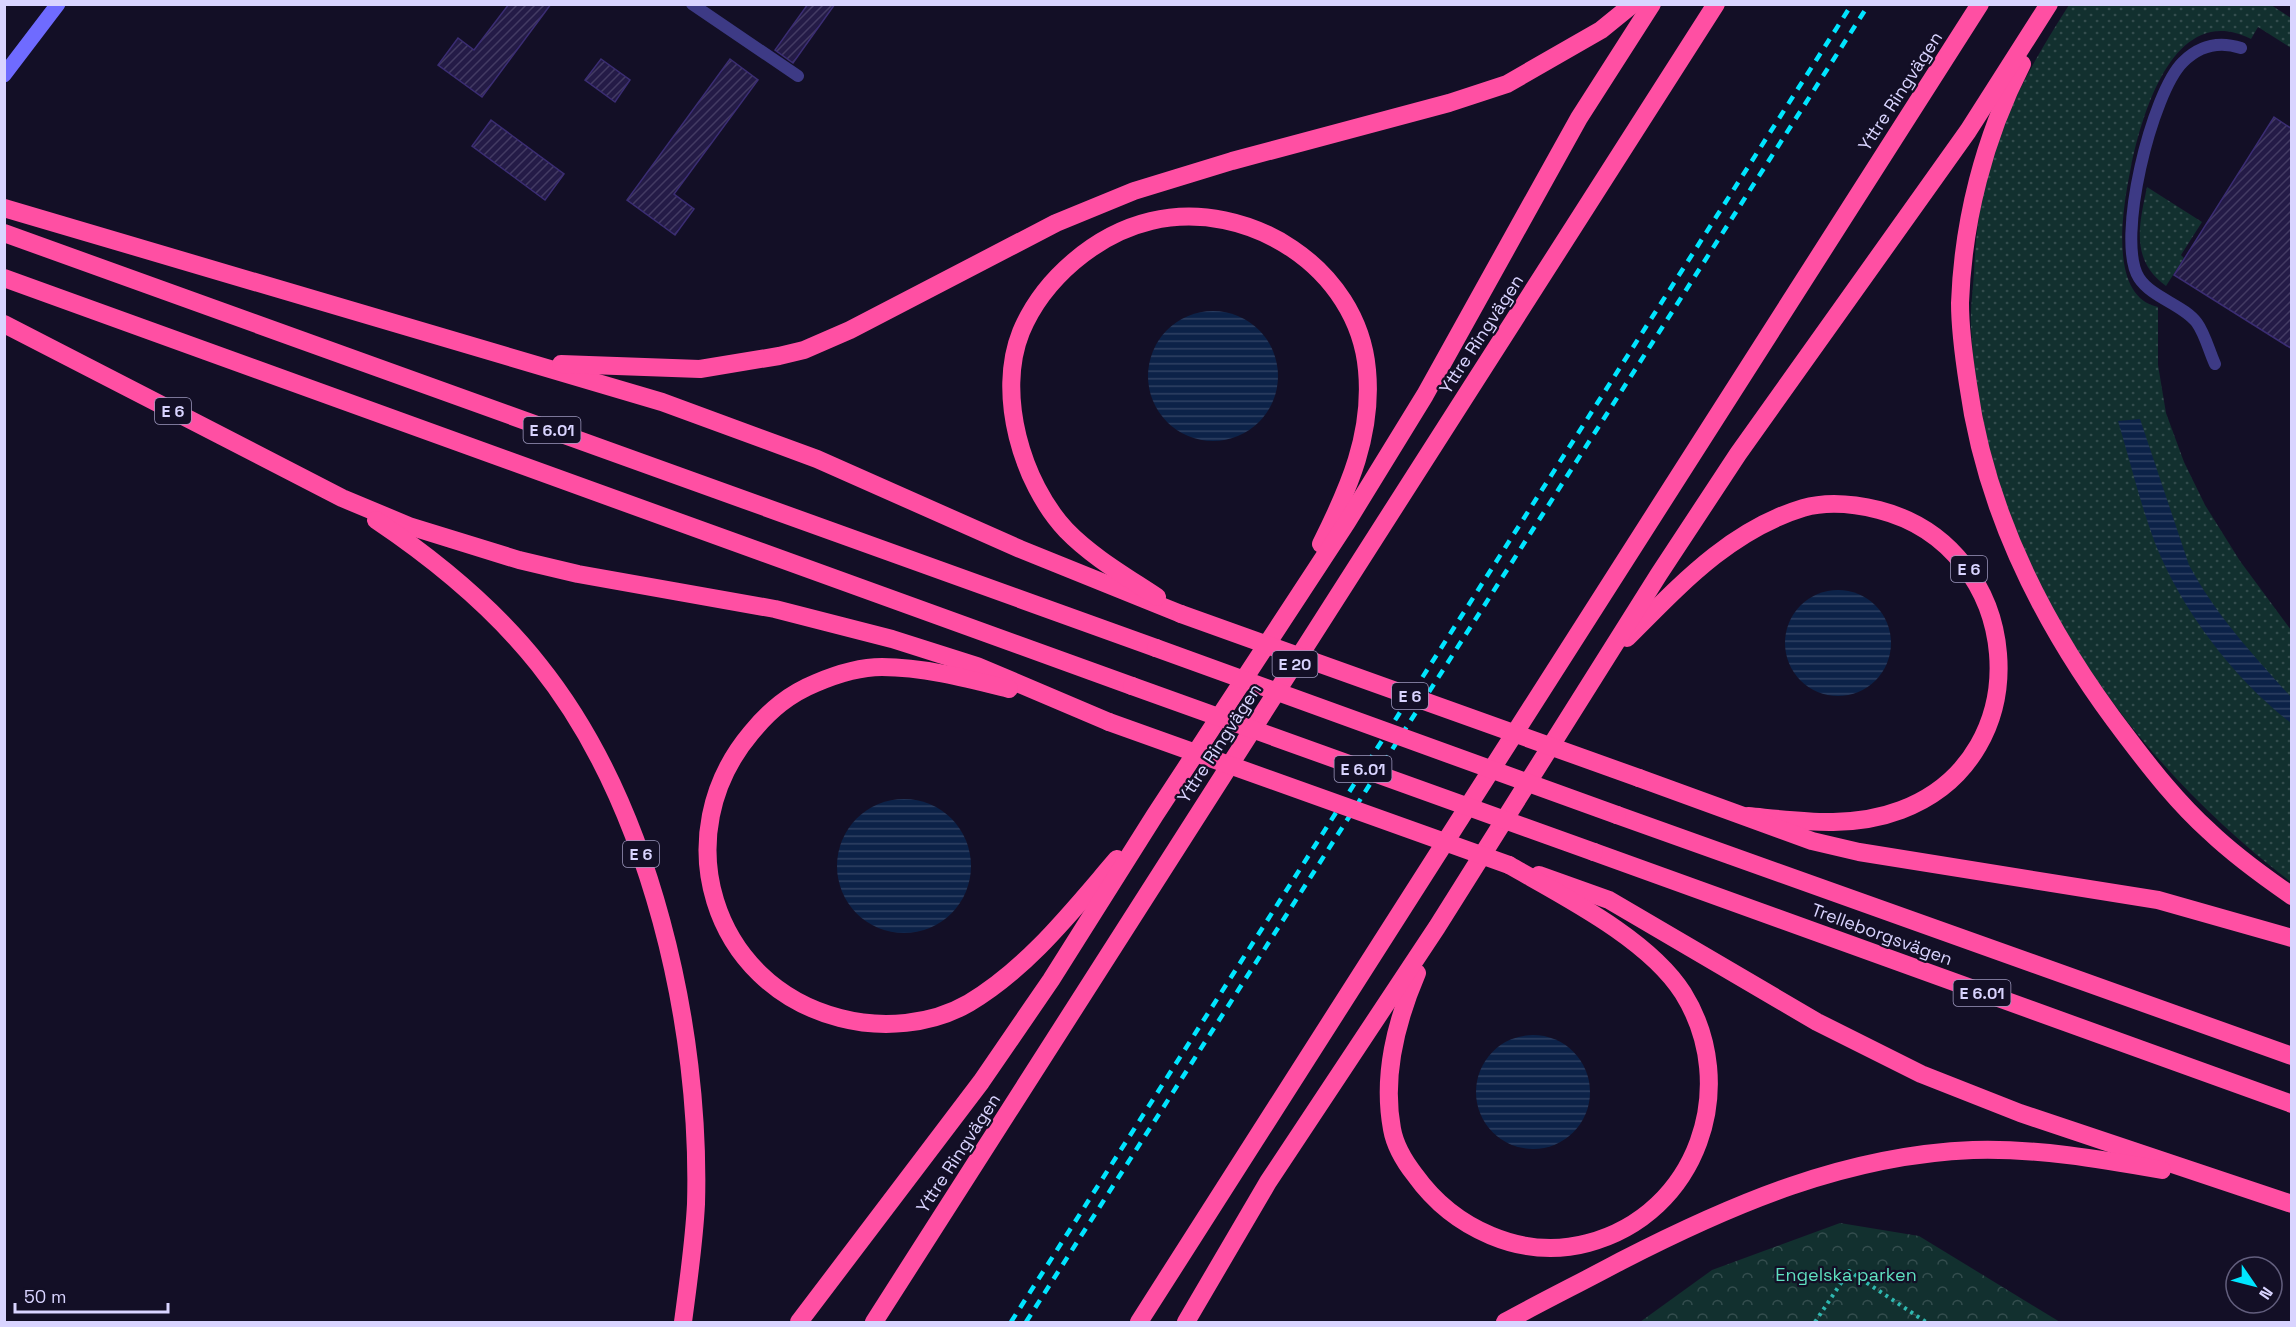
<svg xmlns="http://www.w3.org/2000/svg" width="2296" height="1327" viewBox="0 0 2296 1327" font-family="'Space Grotesk',sans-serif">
  <defs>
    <pattern id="grass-dots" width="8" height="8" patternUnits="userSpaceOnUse" patternTransform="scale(1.5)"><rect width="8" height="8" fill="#12302f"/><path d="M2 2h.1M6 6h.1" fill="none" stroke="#344d4e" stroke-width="1.8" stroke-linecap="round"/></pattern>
    <pattern id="park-crowns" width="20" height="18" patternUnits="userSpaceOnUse" patternTransform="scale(1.5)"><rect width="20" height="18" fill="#12302f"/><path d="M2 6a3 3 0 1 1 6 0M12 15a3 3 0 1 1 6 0" fill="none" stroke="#344d4e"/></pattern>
    <pattern id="water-rules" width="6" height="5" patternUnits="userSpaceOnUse" patternTransform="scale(1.5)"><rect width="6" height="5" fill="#0c2248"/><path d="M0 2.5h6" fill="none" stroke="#2f4163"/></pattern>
    <pattern id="building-hatch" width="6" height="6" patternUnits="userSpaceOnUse" patternTransform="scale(1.5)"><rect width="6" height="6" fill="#241b47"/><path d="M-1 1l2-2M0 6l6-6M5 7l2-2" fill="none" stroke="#433b63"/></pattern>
  </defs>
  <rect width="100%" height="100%" fill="#130f26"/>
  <!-- grass -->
  <g fill="url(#grass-dots)">
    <path d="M2069 5H2271L2291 18V48L2258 27 2251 39C2174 0 2142 114 2131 167 2124 202 2106 296 2158 307V365L2166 413 2184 462 2205 505 2240 561 2291 630V882C2119 752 1981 548 1971 327 1970 309 1973 290 1974 272 1976 223 1984 174 2002 129 2020 84 2044 44 2069 5Z"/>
    <path d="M2147 187 2202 222 2181 255 2184 258 2166 286C2130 260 2139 225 2147 187Z"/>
  </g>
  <!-- park -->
  <path fill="url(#park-crowns)" d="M1840 1223 1919 1236 2060 1322H1640L1712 1270Z"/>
  <!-- water -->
  <g fill="url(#water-rules)">
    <circle cx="1213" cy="376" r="65"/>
    <path d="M2140 419 2189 565C2215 614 2254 656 2291 697V723C2234 679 2182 611 2155 543 2140 503 2130 461 2118 421Z"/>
    <circle cx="1838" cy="643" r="53"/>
    <circle cx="904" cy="866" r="67"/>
    <circle cx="1533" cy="1092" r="57"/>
  </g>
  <!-- building -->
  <g fill="url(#building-hatch)" stroke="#3b2d73" stroke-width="1.5">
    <path d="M509 4H551L482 97 438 65 458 38 474 50Z"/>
    <path d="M808 4H835L793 63 775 50Z"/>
    <path d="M601 59 630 80 615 102 585 80Z"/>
    <path d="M730 59 758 80 674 194 694 209 675 235 627 200Z"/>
    <path d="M2274 117 2292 129V349L2174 275Z"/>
    <path d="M491 120 564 174 545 200 472 146Z"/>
  </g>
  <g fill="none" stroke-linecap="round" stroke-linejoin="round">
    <!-- path -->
    <path stroke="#2fb8b0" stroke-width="4" stroke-dasharray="3 4.5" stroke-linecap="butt" d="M1815 1322 1849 1271 1926 1322"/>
    <!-- lane -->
    <g stroke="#3d3a85" stroke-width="12">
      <path d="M692 4 798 76"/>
      <path d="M2215 364C2209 351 2205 334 2197 323 2184 305 2152 298 2139 278 2115 241 2152 92 2183 62 2200 45 2219 41 2241 48"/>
    </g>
    <!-- secondary -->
    <path stroke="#6f6bff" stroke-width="15" d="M4 75 58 4"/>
    <!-- highway -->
    <g stroke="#ff4fa3" stroke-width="18">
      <path d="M2022 64C1984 138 1963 221 1960 303 1960 330 1964 358 1968 384 1986 516 2047 633 2127 737 2152 770 2178 803 2209 831 2234 855 2263 876 2292 896"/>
      <path d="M4 208 662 402 817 459 1020 549 1181 614"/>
      <path d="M4 233 1156 648"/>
      <path d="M4 278 1132 686"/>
      <path d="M4 324 342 498 409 526 519 560 578 574 775 609 892 639 977 666 1109 722"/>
      <path d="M561 364 700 369 779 356 804 350 850 330 1056 223 1134 191 1232 161 1449 103 1507 84 1601 30 1633 4"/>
      <path d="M376 520C437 561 494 608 539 665 651 805 701 1028 696 1204 694 1243 688 1284 683 1322"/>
      <path d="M1157 597C1127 577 1092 557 1066 530 1022 483 996 394 1021 332 1043 279 1096 234 1151 221 1248 198 1358 268 1367 370 1373 434 1349 488 1321 544"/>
      <path d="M1627 638C1680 585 1730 530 1803 508 1827 501 1855 504 1879 510 2024 547 2044 756 1901 810 1851 829 1800 821 1748 816"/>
      <path d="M1009 689C969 679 924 667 882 667 859 667 837 674 816 683 789 694 770 710 751 733 666 834 711 985 840 1018 882 1029 931 1025 969 1003 1028 968 1073 910 1117 859"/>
      <path d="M1639 778 1812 841 1859 852 2158 900 2292 938"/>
      <path d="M1617 815 2292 1056"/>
      <path d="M1594 852 2292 1104"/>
      <path d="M1539 875 1609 900 1817 1022 1921 1074 2020 1113 2292 1204"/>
      <path d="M1417 973C1396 1022 1382 1075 1392 1129 1395 1146 1404 1161 1415 1175 1453 1228 1522 1261 1588 1243 1698 1214 1741 1086 1683 993 1649 939 1563 896 1509 865"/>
      <path d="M799 1322 981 1082 1051 980 1155 815 1347 522 1425 395 1579 118 1652 4"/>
      <path d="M874 1322 1716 4"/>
      <path d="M1139 1322 1980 4"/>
      <path d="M1186 1322 1268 1182 1437 927 1659 574 1738 454 1968 131 2049 4"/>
      <path d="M1505 1322C1543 1301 1582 1282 1621 1261 1732 1204 1846 1155 1973 1150 2036 1148 2100 1159 2162 1170"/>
    </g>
    <!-- rail -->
    <g stroke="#00e5ff" stroke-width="4.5" stroke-dasharray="9 8" stroke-linecap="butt">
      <path d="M1011 1322 1852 4"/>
      <path d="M1026 1322 1869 4"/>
    </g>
    <!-- highway-bridge -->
    <g stroke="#ff4fa3" stroke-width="18">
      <path d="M1181 614 1639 778"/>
      <path d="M1156 648 1617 815"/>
      <path d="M1132 686 1594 852"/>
      <path d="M1109 722 1509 865"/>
    </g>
  </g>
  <g text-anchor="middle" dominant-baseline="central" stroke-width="4.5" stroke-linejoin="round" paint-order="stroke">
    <!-- shield labels -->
    <g fill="#130f26" stroke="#9e99be" stroke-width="1.5">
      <rect x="155" y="398" width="36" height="26" rx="4.5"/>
      <rect x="523.5" y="417" width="57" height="26" rx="4.5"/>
      <rect x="1951" y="556" width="36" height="26" rx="4.5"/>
      <rect x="1272.5" y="651" width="45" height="26" rx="4.5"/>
      <rect x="1392" y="683" width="36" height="26" rx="4.5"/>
      <rect x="1334.5" y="756" width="57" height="26" rx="4.5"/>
      <rect x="623" y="841" width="36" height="26" rx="4.5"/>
      <rect x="1953.5" y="980" width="57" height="26" rx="4.5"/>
    </g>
    <g font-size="16" font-weight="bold" fill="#d9d4ff">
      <text x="173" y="411">E 6</text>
      <text x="552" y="430">E 6.01</text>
      <text x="1969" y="569">E 6</text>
      <text x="1295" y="664">E 20</text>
      <text x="1410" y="696">E 6</text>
      <text x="1363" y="769">E 6.01</text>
      <text x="641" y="854">E 6</text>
      <text x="1982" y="993">E 6.01</text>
    </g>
    <!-- street labels -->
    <g font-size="18" fill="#d9d4ff" stroke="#130f26">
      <text transform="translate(1900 91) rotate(-57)">Yttre Ringvägen</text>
      <text transform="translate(1481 334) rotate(-57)">Yttre Ringvägen</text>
      <text transform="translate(1219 743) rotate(-57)">Yttre Ringvägen</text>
      <text transform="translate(1882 934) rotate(20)">Trelleborgsvägen</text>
      <text transform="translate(958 1153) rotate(-57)">Yttre Ringvägen</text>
    </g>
    <!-- park labels -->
    <g font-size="18" fill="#5fe0c0" stroke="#130f26">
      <text x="1846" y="1274">Engelska parken</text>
    </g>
  </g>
  <!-- border -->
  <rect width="2296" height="1327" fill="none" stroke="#d9d4ff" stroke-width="12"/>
  <!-- north arrow -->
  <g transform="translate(2254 1285) rotate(125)"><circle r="28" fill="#130f26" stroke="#625e7d" stroke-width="1.5"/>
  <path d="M0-4.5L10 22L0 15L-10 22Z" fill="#00e5ff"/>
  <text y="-9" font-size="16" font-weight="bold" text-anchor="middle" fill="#d9d4ff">N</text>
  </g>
  <!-- scale -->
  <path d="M15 1303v9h153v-9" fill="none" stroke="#d9d4ff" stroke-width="3"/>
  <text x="24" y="1303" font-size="18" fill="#d9d4ff" stroke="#130f26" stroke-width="4.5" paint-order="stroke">50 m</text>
</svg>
